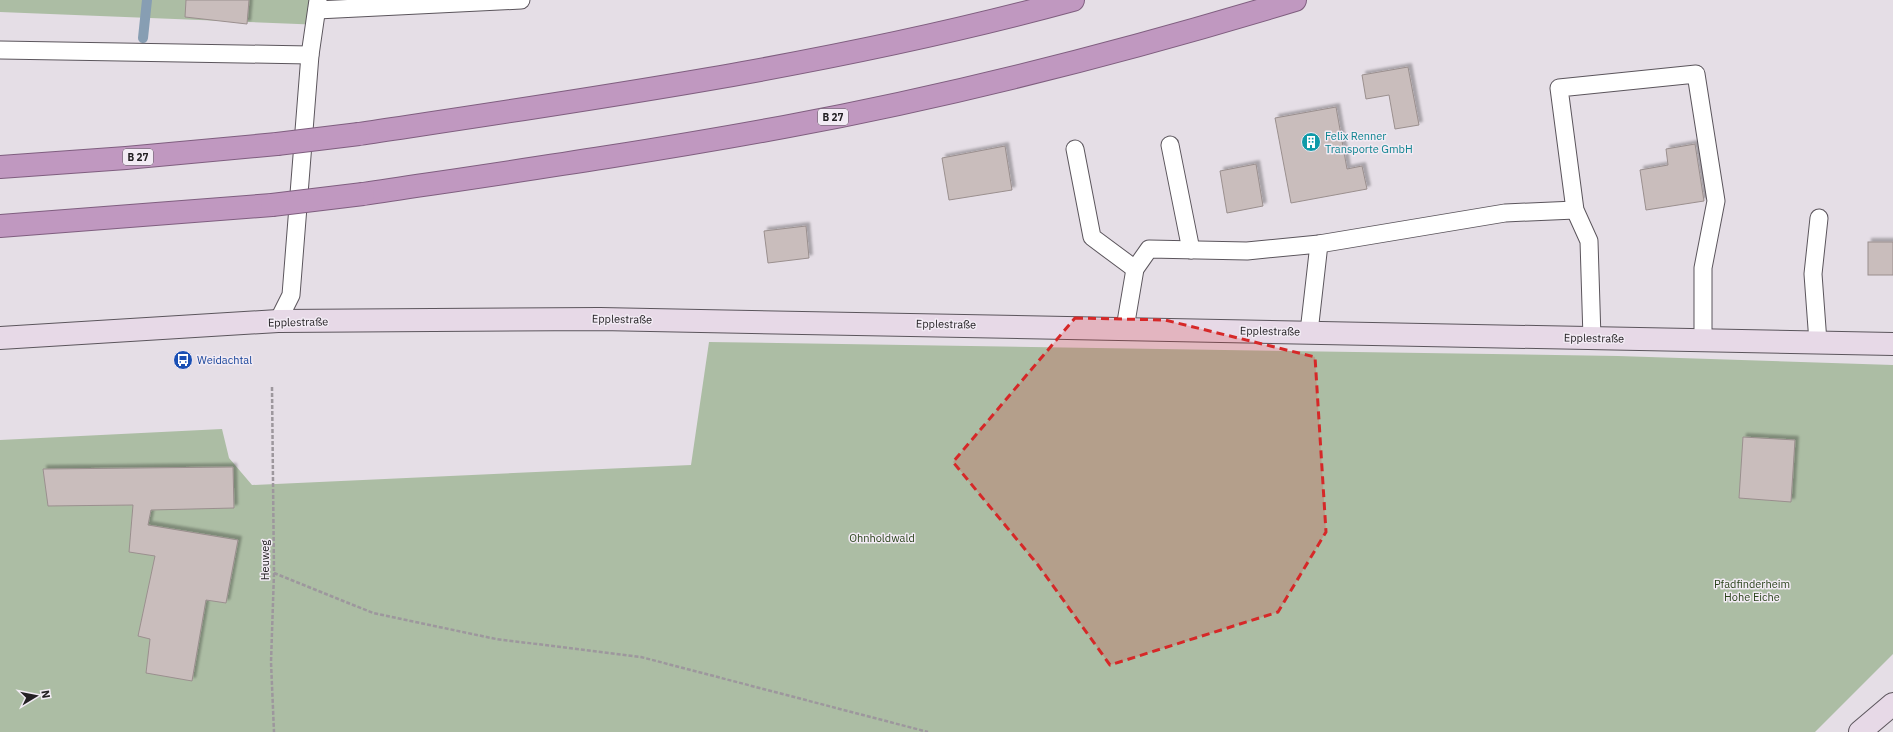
<svg xmlns="http://www.w3.org/2000/svg" width="1893" height="732" viewBox="0 0 1893 732" font-family="'IBM Plex Sans',sans-serif">
  <defs>
    <filter id="shadow"><feDropShadow dx="3.5" dy="-3.5" stdDeviation="1" flood-color="#0004"/></filter>
  </defs>
  <rect width="100%" height="100%" fill="#e5dee6"/>
  <!-- green -->
  <g fill="#acbda4">
    <path d="M0 0H327L323 25 0 12Z"/>
    <path d="M709 342 1618 356 1893 365V654L1815 732H0V440L222 429 229 458 252 485 691 465Z"/>
  </g>
  <g fill="none" stroke-linecap="round" stroke-linejoin="round">
    <!-- stream -->
    <path stroke="#879eb3" stroke-width="10" d="M143 38 147 0"/>
  </g>
  <!-- building -->
  <g fill="#c9bdbc" stroke="#9a8f8e" filter="url(#shadow)">
    <path d="M186 0H249L247 24 185 17Z"/>
    <path d="M1408 67 1419 125 1395 129 1389 95 1366 99 1362 75Z"/>
    <path d="M1336 107 1347 169 1362 166 1367 189 1291 203 1275 118Z"/>
    <path d="M1695 144 1704 201 1646 210 1640 170 1668 165 1666 149Z"/>
    <path d="M1005 146 1012 190 949 200 942 158Z"/>
    <path d="M1256 164 1263 206 1227 213 1220 171Z"/>
    <path d="M806 226 809 258 768 263 764 231Z"/>
    <rect x="1868" y="242" width="25" height="33"/>
    <path d="M1743 437 1795 440 1791 502 1739 498Z"/>
    <path d="M233 467 234 508 151 510 148 525 238 540 226 603 206 600 192 681 146 673 150 639 138 636 155 556 129 552 133 505 48 506 43 469Z"/>
  </g>
  <g fill="none" stroke-linecap="round" stroke-linejoin="round">
    <defs>
      <g id="service">
        <path d="M317 10 521 0"/>
        <path d="M0 50 310 55"/>
        <path d="M1170 145 1191 250"/>
        <path d="M1075 149 1092 237 1135 269"/>
        <path d="M278 321 291 295 310 55 318 0"/>
        <path d="M1125 328 1135 269 1149 249 1247 251 1319 244 1505 213 1575 210"/>
        <path d="M1309 332 1319 244"/>
        <path d="M1592 338 1589 241 1575 210 1559 88 1696 74 1716 201 1703 268V340"/>
        <path d="M1818 342 1813 274 1819 218"/>
      </g>
      <g id="secondary">
        <path d="M0 338 278 321 600 319 1893 344"/>
        <path d="M1860 732 1893 704"/>
      </g>
      <g id="trunk">
        <path d="M359 134C598 98 839 64 1073 0"/>
        <path d="M0 167 126 158 277 144"/>
        <path d="M363 194C503 173 644 153 784 127 956 95 1127 51 1295 0"/>
        <path d="M0 226 272 205"/>
      </g>
    </defs>
    <!-- service casing -->
    <use href="#service" stroke="#5b555c" stroke-width="19"/>
    <!-- secondary casing -->
    <use href="#secondary" stroke="#5b555c" stroke-width="24"/>
    <!-- trunk casing -->
    <use href="#trunk" stroke="#7f5e7f" stroke-width="24"/>
    <!-- path -->
    <g stroke="#9d979d" stroke-width="2.5" stroke-dasharray="4 2" stroke-linecap="butt">
      <path d="M272 387 274 573 271 662 274 732"/>
      <path d="M274 573 373 613 496 639 641 657 928 732"/>
    </g>
    <!-- service -->
    <use href="#service" stroke="#fff" stroke-width="17"/>
    <!-- secondary -->
    <use href="#secondary" stroke="#e7d9e7" stroke-width="22"/>
    <!-- trunk -->
    <use href="#trunk" stroke="#c098c0" stroke-width="22"/>
    <defs>
      <g id="trunk-bridge">
        <path d="M277 144 359 134"/>
        <path d="M272 205 363 194"/>
      </g>
    </defs>
    <!-- trunk-bridge casing -->
    <use href="#trunk-bridge" stroke="#7f5e7f" stroke-width="24" stroke-linecap="butt"/>
    <!-- trunk-bridge -->
    <use href="#trunk-bridge" stroke="#c098c0" stroke-width="22"/>
  </g>
  <!-- marked area -->
  <path fill="#d62828" fill-opacity="0.2" stroke="#d62828" stroke-width="3" stroke-dasharray="8 5" stroke-linejoin="round" d="M1075 318 1165 320 1315 357 1326 532 1278 612 1110 665 1038 565 953 462Z"/>
  <!-- icons -->
  <defs>
    <symbol id="building-disc" viewBox="-11 -11 22 22"><circle r="9.5" fill="#0f9aa8" stroke="#f2ebf4"/><path d="M-4-6H4V6H1V3H-1V6H-4ZM-2.5-4.3h1.7v1.8h-1.7ZM.8-4.3h1.7v1.8H.8ZM-2.5-1h1.7V.8h-1.7ZM.8-1h1.7V.8H.8Z" fill="#fff"/></symbol>
    <symbol id="bus-disc" viewBox="-11 -11 22 22"><circle r="9.5" fill="#1a4fb4" stroke="#f2ebf4"/><path d="M-5-6H5V4H4V6H2V4H-2V6H-4V4H-5ZM-3.5-4V0h7V-4ZM-3.5 1.2v1.5H-2V1.2ZM2 1.2v1.5H3.5V1.2Z" fill="#fff"/></symbol>
  </defs>
  <g fill-rule="evenodd">
    <use href="#building-disc" x="1300" y="131" width="22" height="22"/>
    <use href="#bus-disc" x="172" y="349" width="22" height="22"/>
  </g>
  <g text-anchor="middle" dominant-baseline="central" stroke-width="3" stroke-linejoin="round" paint-order="stroke">
    <!-- shield labels -->
    <g fill="#f2ebf4" stroke="#615d62" stroke-width="1">
      <rect x="818" y="109" width="30" height="16" rx="3"/>
      <rect x="123" y="149" width="30" height="16" rx="3"/>
    </g>
    <g font-size="10" font-weight="bold" fill="#232023">
      <text x="833" y="117">B 27</text>
      <text x="138" y="157">B 27</text>
    </g>
    <!-- culture labels -->
    <g font-size="11" fill="#0d838f" stroke="#f2ebf4" text-anchor="start">
      <text x="1325" y="136">Felix Renner<tspan x="1325" dy="13">Transporte GmbH</tspan></text>
    </g>
    <!-- street labels -->
    <g font-size="11" fill="#232023" stroke="#f2ebf4">
      <text transform="translate(622 319) rotate(1)">Epplestraße</text>
      <text transform="translate(298 322) rotate(-1)">Epplestraße</text>
      <text transform="translate(946 324) rotate(1)">Epplestraße</text>
      <text transform="translate(1270 331) rotate(1)">Epplestraße</text>
      <text transform="translate(1594 338) rotate(1)">Epplestraße</text>
      <text transform="translate(265 560) rotate(-90)">Heuweg</text>
    </g>
    <!-- transit labels -->
    <g font-size="11" fill="#164399" stroke="#f2ebf4" text-anchor="start">
      <text x="197" y="360">Weidachtal</text>
    </g>
    <!-- park labels -->
    <g font-size="11" fill="#29421a" stroke="#f2ebf4">
      <text x="882" y="538">Ohnholdwald</text>
      <text x="1752" y="584">Pfadfinderheim<tspan x="1752" dy="13">Hohe Eiche</tspan></text>
    </g>
  </g>
  <!-- north arrow -->
  <g transform="translate(36 696) rotate(80)" stroke="#f2ebf4" stroke-width="3" paint-order="stroke">
  <path d="M0-3L7 15L0 10L-7 15Z" fill="#232023"/>
  <text y="-6" font-size="11" font-weight="bold" text-anchor="middle" fill="#232023">N</text>
  </g>
</svg>
